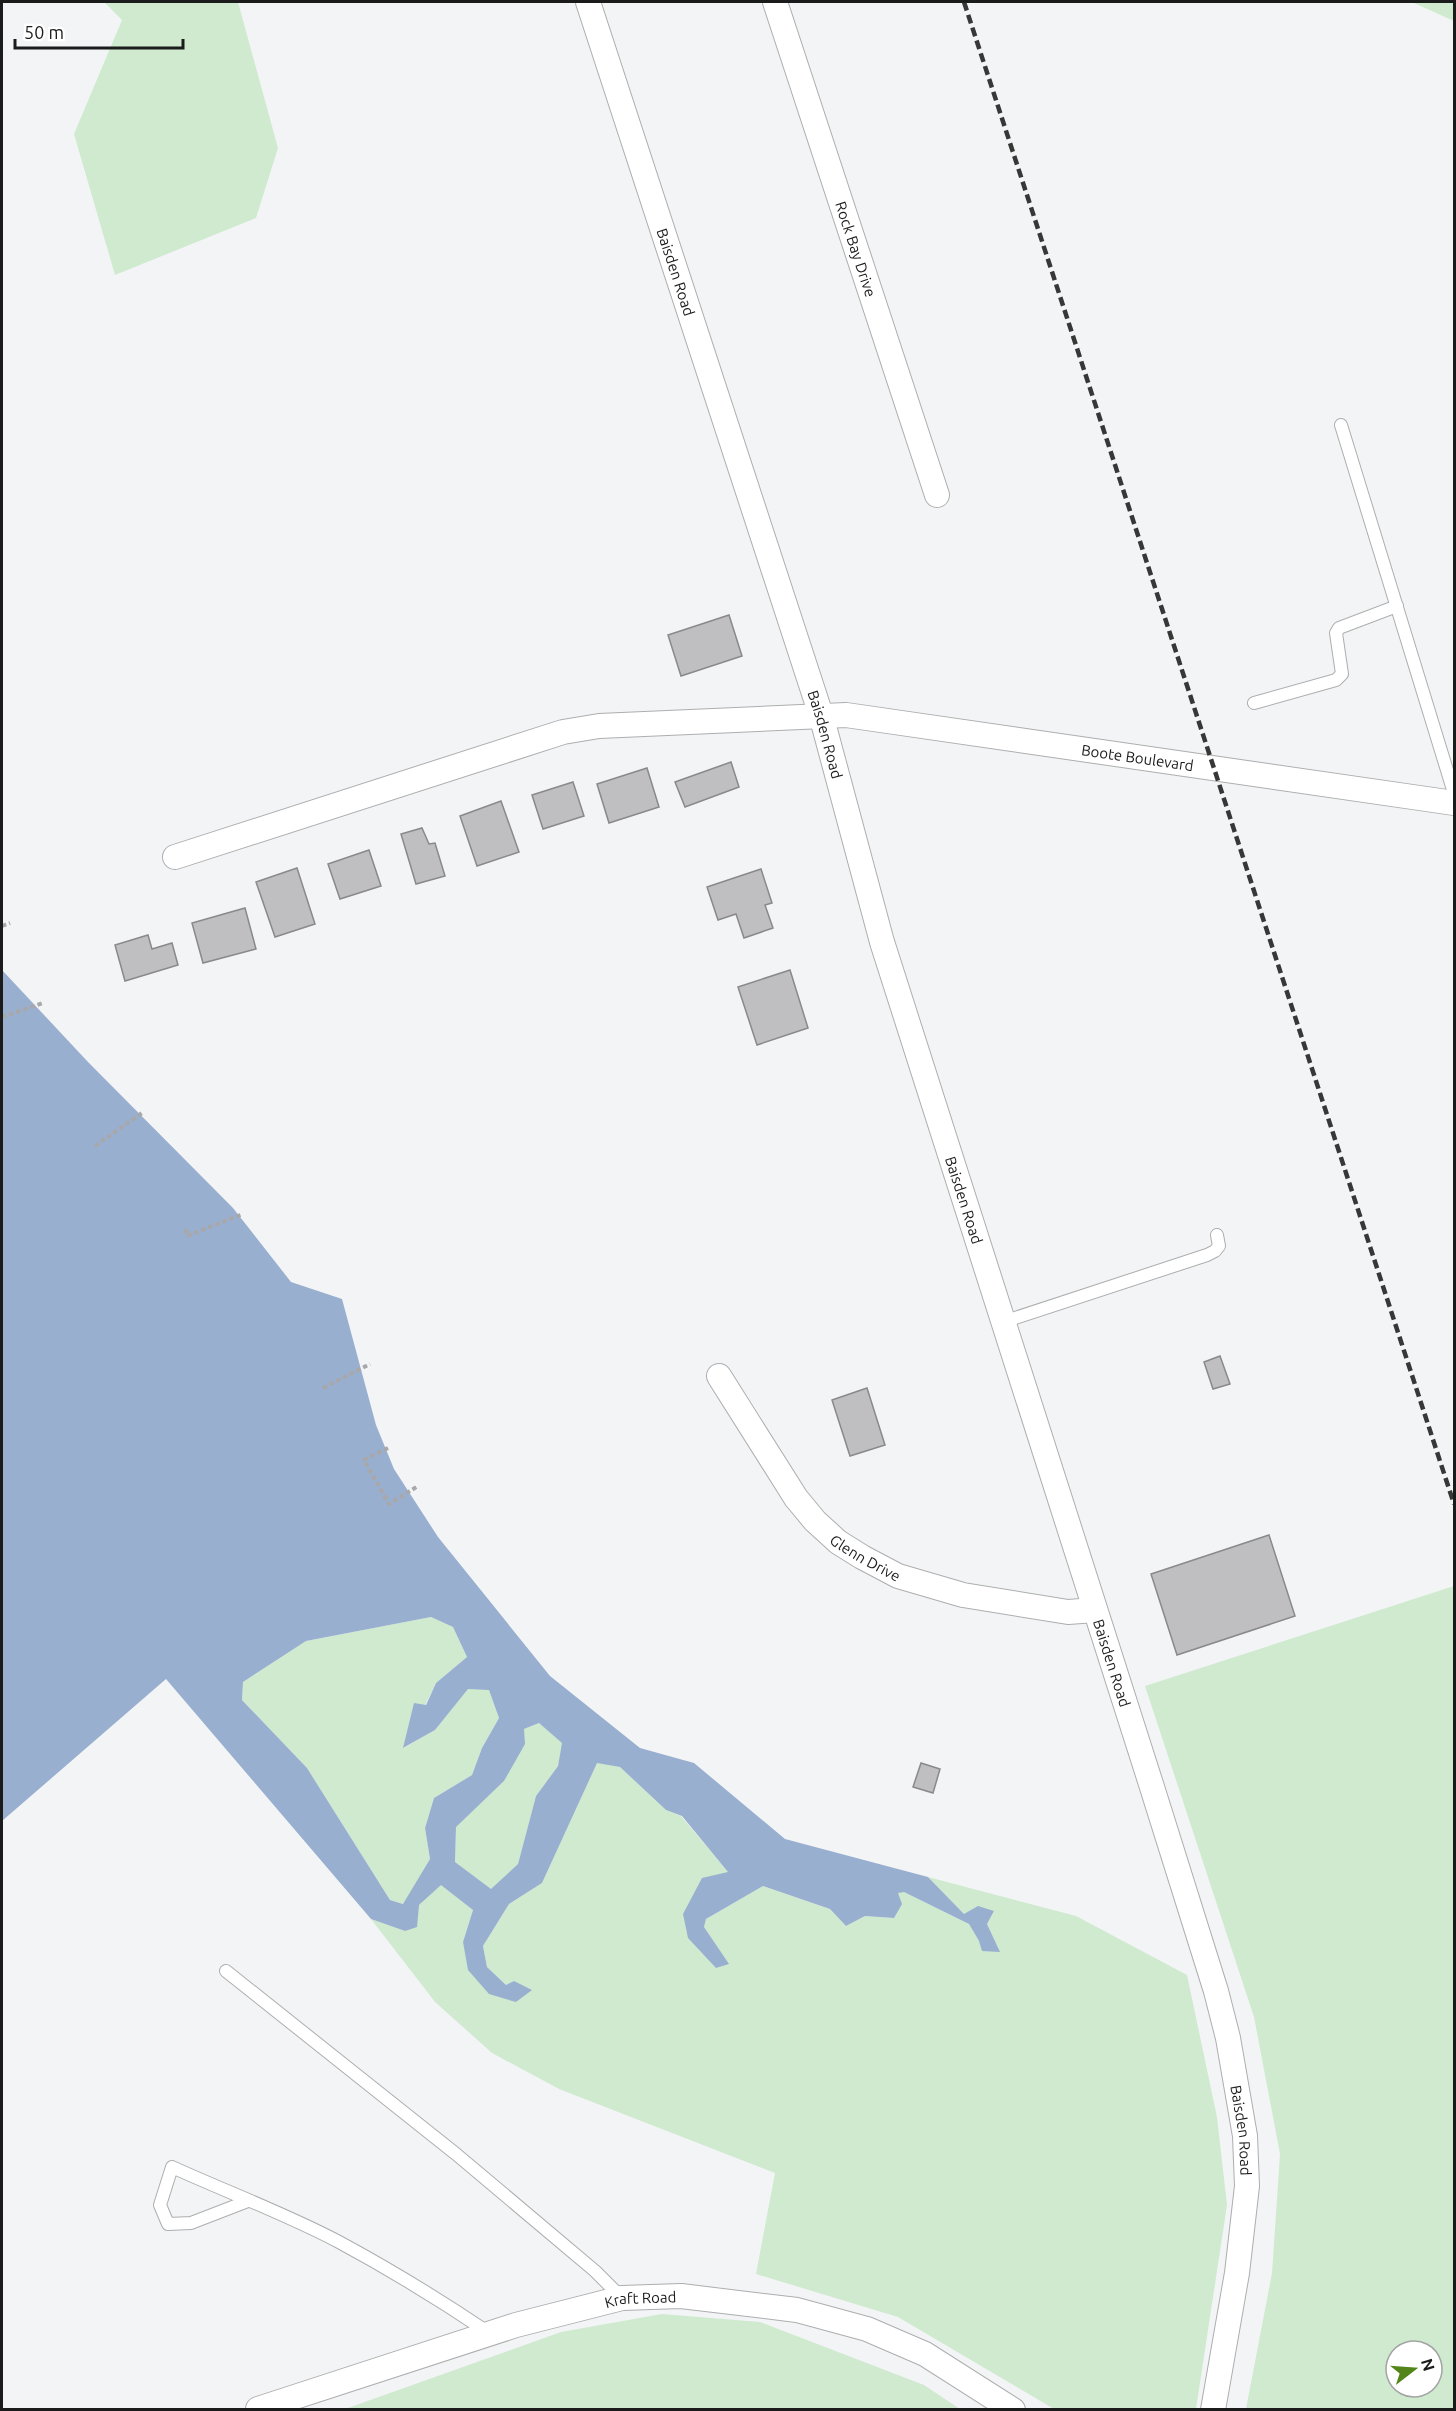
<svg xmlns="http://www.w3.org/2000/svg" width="1456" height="2411" viewBox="0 0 1456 2411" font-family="Ubuntu,sans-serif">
  <rect width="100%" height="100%" fill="#f3f4f6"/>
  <!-- green -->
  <g fill="#cfeacf" fill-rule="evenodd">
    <path d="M104 2H238L278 148 256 218 115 275 74 134 122 20Z"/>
    <path d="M1413 2H1454V21L1414 3Z"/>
    <path d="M1454 1586V2409H1246L1272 2273 1280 2154 1254 2017 1145 1686ZM1396 2351H1432V2387H1396Z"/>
    <path d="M431 1617 453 1627 467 1657 436 1683 404 1748 435 1730 468 1688 489 1689 499 1718 482 1748 472 1775 434 1798 425 1828 430 1859 404 1904 390 1900 307 1768 242 1700 243 1682 306 1641Z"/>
    <path d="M539 1723 563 1743 558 1766 536 1796 518 1864 491 1890 455 1862 456 1826 504 1781 524 1729Z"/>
    <path d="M597 1762 620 1767 666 1810 681 1816 729 1873 683 1914 728 1964 704 1927 706 1919 763 1886 830 1909 846 1926 865 1916 894 1918 897 1892H904L969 1924 979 1941 999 1951 987 1924 994 1911 964 1914 928 1877 1076 1916 1187 1975 1217 2117 1227 2205 1196 2409H1054L898 2317 756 2274 775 2173 559 2089 492 2053 435 2002 371 1919 405 1931 419 1905 441 1884 473 1910 463 1942 516 2002 531 1990 514 1982 506 1985 487 1967 483 1946 509 1904 542 1883Z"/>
    <path d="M662 2314 760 2322 924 2385 960 2409H345L561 2332Z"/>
  </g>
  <!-- water -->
  <path fill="#99afd0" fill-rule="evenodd" d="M2 970 88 1062 233 1208 291 1282 342 1299 376 1425 394 1469 438 1537 550 1676 640 1748 694 1763 785 1839 928 1877 964 1914 978 1906 994 1911 987 1924 1000 1952 982 1951 979 1941 969 1924 904 1892 898 1893 902 1904 894 1918 865 1916 846 1926 830 1909 763 1886 706 1919 704 1927 729 1964 716 1968 688 1938 683 1914 702 1878 728 1872 682 1816 666 1810 620 1767 597 1763 542 1883 509 1904 483 1946 487 1967 506 1985 514 1981 532 1990 516 2002 489 1994 468 1970 463 1942 473 1910 441 1885 419 1905 417 1927 405 1931 371 1919 166 1679 2 1821ZM431 1617 453 1627 467 1657 436 1683 426 1705 414 1703 403 1748 435 1730 468 1689 489 1690 499 1718 482 1748 472 1775 434 1798 425 1828 430 1859 403 1904 390 1900 307 1768 242 1700 243 1682 306 1641ZM539 1723 562 1743 558 1766 536 1796 518 1864 491 1889 455 1862 456 1827 504 1781 525 1744 524 1729Z"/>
  <!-- building -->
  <g fill="#bfbec0" stroke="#89898b" stroke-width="1.5">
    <path d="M729 615 742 656 681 676 668 635Z"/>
    <path d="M731 762 739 787 685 807 675 782Z"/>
    <path d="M647 768 659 807 609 823 597 784Z"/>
    <path d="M573 782 584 816 543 829 532 795Z"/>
    <path d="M501 801 519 852 477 866 460 816Z"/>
    <path d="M422 828 429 844 435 843 445 876 416 884 401 834Z"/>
    <path d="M369 850 381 886 340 899 328 864Z"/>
    <path d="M297 868 315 924 275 937 256 882Z"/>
    <path d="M761 869 772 903 765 905 773 928 744 938 736 914 718 920 707 887Z"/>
    <path d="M245 908 256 949 203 963 192 923Z"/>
    <path d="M148 935 152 949 172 943 178 965 125 981 115 945Z"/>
    <path d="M790 970 808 1028 757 1045 738 987Z"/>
    <path d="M1220 1356 1230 1384 1213 1389 1204 1362Z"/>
    <path d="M867 1388 885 1445 850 1456 832 1400Z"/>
    <path d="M1269 1535 1295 1616 1177 1655 1151 1574Z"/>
    <path d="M921 1763 940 1769 933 1793 913 1787Z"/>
  </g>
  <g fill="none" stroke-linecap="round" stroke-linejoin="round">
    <defs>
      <g id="lane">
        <path d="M1341 425 1454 793"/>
        <path d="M1254 703 1336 680 1342 674 1336 633 1339 628 1397 606"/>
        <path d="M1003 1322 1207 1255 1215 1251 1219 1246 1217 1235"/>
        <path d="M226 1971 456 2154 595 2271 622 2298"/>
        <path d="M248 2201 191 2223 168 2224 160 2205 172 2167C227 2192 286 2214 339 2242 391 2270 440 2300 489 2333"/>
      </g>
      <g id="street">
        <path id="s1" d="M588 2 821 715 882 942 1151 1784 1216 1991 1228 2038 1245 2136 1247 2186 1237 2273 1213 2410"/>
        <path id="s2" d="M775 2 937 495"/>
        <path id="s3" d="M175 857 563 732 599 726 846 715 1454 803"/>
        <path id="s4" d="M719 1376 796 1498 815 1521 838 1542 862 1557 898 1576 963 1595 1068 1612 1095 1610"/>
        <path id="s5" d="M258 2409 516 2325 622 2298 681 2296 797 2310 867 2329 925 2354 1013 2410"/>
      </g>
    </defs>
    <!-- lane casing -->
    <use href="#lane" stroke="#adaeaf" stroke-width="14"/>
    <!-- street casing -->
    <use href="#street" stroke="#adaeaf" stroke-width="26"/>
    <!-- path -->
    <g stroke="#a8a8aa" stroke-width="4" stroke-dasharray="4.5 3" stroke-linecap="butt">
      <path d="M2 926 10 923"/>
      <path d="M2 1017 43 1003"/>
      <path d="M95 1146 142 1113"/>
      <path d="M186 1229 187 1236 243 1214"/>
      <path d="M323 1388 370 1364"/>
      <path d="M388 1448 364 1460 389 1504 418 1486"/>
    </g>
    <!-- lane -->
    <use href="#lane" stroke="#fff" stroke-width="12"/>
    <!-- street -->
    <use href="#street" stroke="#fff" stroke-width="24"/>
    <!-- rail -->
    <path stroke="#373738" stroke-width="4.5" stroke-dasharray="9 4.5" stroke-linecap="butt" d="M964 2 1454 1504"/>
  </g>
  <g text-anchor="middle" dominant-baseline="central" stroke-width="4.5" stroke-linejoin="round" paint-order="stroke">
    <!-- street labels -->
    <g font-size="15" fill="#1b1b1c" stroke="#fff">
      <text stroke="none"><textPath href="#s2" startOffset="260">Rock Bay Drive</textPath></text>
      <text stroke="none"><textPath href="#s1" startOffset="284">Baisden Road</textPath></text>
      <text stroke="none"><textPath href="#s1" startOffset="770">Baisden Road</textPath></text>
      <text stroke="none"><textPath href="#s3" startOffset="986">Boote Boulevard</textPath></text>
      <text stroke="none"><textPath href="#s1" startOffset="1256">Baisden Road</textPath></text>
      <text stroke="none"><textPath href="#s4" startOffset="237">Glenn Drive</textPath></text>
      <text stroke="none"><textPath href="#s1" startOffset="1742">Baisden Road</textPath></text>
      <text stroke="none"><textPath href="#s1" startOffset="2228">Baisden Road</textPath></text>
      <text stroke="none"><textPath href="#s5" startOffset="399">Kraft Road</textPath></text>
    </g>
  </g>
  <!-- border -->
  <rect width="1456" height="2411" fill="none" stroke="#1b1b1c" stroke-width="6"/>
  <!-- north arrow -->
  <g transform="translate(1414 2369) rotate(73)"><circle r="28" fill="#ffffff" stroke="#a4a4a4" stroke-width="1.5"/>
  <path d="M0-4.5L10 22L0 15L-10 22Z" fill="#53851a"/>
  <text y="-9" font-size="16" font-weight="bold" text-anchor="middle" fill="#1b1b1c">N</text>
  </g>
  <!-- scale -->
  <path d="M15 39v9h168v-9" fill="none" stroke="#1b1b1c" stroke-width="3"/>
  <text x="24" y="39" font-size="18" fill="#1b1b1c" stroke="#ffffff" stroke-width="4.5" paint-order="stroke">50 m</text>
</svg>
